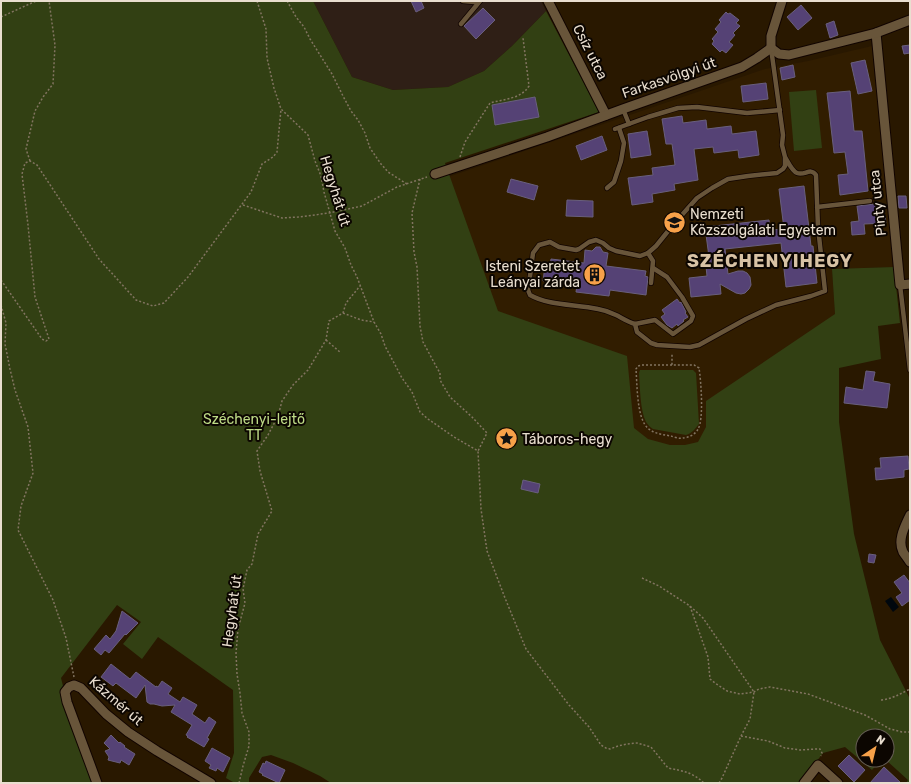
<svg xmlns="http://www.w3.org/2000/svg" width="911" height="784" viewBox="0 0 911 784" font-family="Rubik,sans-serif">
  <rect width="100%" height="100%" fill="#291800"/>
  <!-- built -->
  <path fill="#311d00" d="M872 46 894 267 832 269 835 314 690 476 488 338 448 177 765 69 808 61Z"/>
  <!-- industrial -->
  <path fill="#2f1f16" d="M313 1H541L546 11 512 46 484 71 448 87 393 90 352 77Z"/>
  <!-- green -->
  <g fill="#324013">
    <path d="M1 1H313L352 77 393 90 448 87 484 71 512 46 546 11 599 112 445 163 498 311 627 356 634 428 648 439 670 445H685L698 442 706 427V401L835 314 832 269 894 267 900 323 878 326 881 359 839 368V422L854 534 880 640 910 699V783H906L908 780 886 760H887V736H863V760H881L872 770 845 747 823 753 800 783H331L320 776 293 763 271 755 262 757 249 778V783H234L233 782 226 778 234 753 233 690 158 637 142 659 123 644 141 622 117 605 61 678 67 702 84 748 92 783H1Z"/>
    <path d="M816 90 822 148 794 151 789 92Z"/>
    <path d="M640 370H693L696 373 699 424C695 429 692 433 686 435L653 429C650 427 648 425 646 422 640 410 640 387 639 373Z"/>
  </g>
  <!-- water -->
  <path fill="#00070d" d="M891 597 899 607 893 612 885 601Z"/>
  <!-- building -->
  <g fill="#554275" stroke="#695f7d">
    <path d="M411 1H421L424 8 416 12Z"/>
    <path d="M801 5 812 18 798 30 787 17Z"/>
    <path d="M483 8 495 20 476 39 464 26Z"/>
    <path d="M726 12 728 14 730 13 739 20 736 23 740 26 733 33 735 35 729 42 733 45 726 53 722 50 720 52 712 44 714 41 712 39 718 32 715 29 721 22 719 20Z"/>
    <path d="M834 21 838 35 830 38 826 24Z"/>
    <path d="M910 45V53L904 54 902 46Z"/>
    <path d="M865 60 872 91 858 94 851 63Z"/>
    <path d="M793 65 795 77 782 80 780 68Z"/>
    <path d="M766 83 768 99 743 102 741 86Z"/>
    <path d="M850 91 854 131H862L868 191 840 195 838 175 848 174 845 152 834 153 827 93Z"/>
    <path d="M535 97 539 117 495 125 492 105Z"/>
    <path d="M682 116 683 123 706 120 707 129 731 126 732 134 756 131 759 155 739 158 738 150 714 153 713 147 694 149 698 180 674 184 675 190 652 194 653 202 632 205 628 178 653 175 652 168 675 165 672 144H666L662 119Z"/>
    <path d="M647 131 651 155 631 158 628 134Z"/>
    <path d="M602 136 607 150 581 160 576 146Z"/>
    <path d="M511 179 538 186 534 200 507 192Z"/>
    <path d="M804 186 811 246H813L817 283 786 287 781 243 725 249 728 274 738 271H743L747 273 750 277 751 285 749 289 745 293 741 294 736 293 720 284 721 294 691 297 689 278 707 276 705 257H709L705 227 769 220 770 230 784 229 779 189Z"/>
    <path d="M898 196H906L907 208H899Z"/>
    <path d="M567 200 593 201V217L566 216Z"/>
    <path d="M875 204 876 216 885 215 886 223 864 224 865 234 852 235 851 222 859 221 857 206Z"/>
    <path d="M596 247H600L603 252 608 253 606 266 646 271 645 276 648 277 646 295 610 290 609 296 576 292 577 285 543 281 545 266H550L551 259 584 263 585 250 592 251Z"/>
    <path d="M677 299 680 303 681 302 686 312 685 313 688 317 683 320 684 321 678 326 677 324 672 328 667 325 661 317 665 314 662 310Z"/>
    <path d="M866 371 875 372 873 381 890 384 887 408 844 403 846 387 863 390Z"/>
    <path d="M908 456 909 469 904 470V477L876 480 875 468H881L880 458Z"/>
    <path d="M523 480 540 484 538 493 521 489Z"/>
    <path d="M869 554 876 555 874 563 868 562Z"/>
    <path d="M904 575 910 583V600L902 606 896 597 902 593 894 582Z"/>
    <path d="M122 611 138 623 126 635 125 634 109 653 105 650 101 655 94 649 106 635 110 639 116 631Z"/>
    <path d="M111 664 130 679 136 672 156 687V686L158 687 162 681 172 688 168 694 180 702 183 697 197 705 192 714 205 723 209 717 216 722 207 738 209 739 204 747 187 737 188 736 186 735 192 725 171 712 175 705 162 706 154 704H150L147 702 145 685 136 698 116 683 113 686 101 677Z"/>
    <path d="M111 735 119 743 120 742 125 746 124 747 135 754 129 765 121 760 120 763 108 760 109 757 105 751 110 749 104 743Z"/>
    <path d="M212 748 230 758 223 772 217 768 216 771 209 768 211 765 205 761Z"/>
    <path d="M849 755 865 770 854 782 838 766Z"/>
    <path d="M266 761 285 770 279 783 262 775 263 774 259 772 263 763 265 764Z"/>
    <path d="M884 767 901 783H870Z"/>
  </g>
  <g fill="none" stroke-linecap="round" stroke-linejoin="round">
    <defs>
      <g id="service">
        <path d="M463 1 474 2 479 1"/>
        <path d="M461 24 480 1"/>
        <path d="M771 48 783 135 782 145 785 157V166L783 169 777 173 748 176 728 179 712 188 697 198 673 225 656 246 648 253 640 256 616 251 609 248 603 243 596 240 589 242 579 249 576 250 559 247 550 242 539 245 533 253 529 284 528 290 530 295C549 306 577 304 598 309 604 310 610 312 616 315 622 318 628 322 635 324L637 332 651 343 657 345 690 347 699 345 746 319 776 305 811 296 825 291 818 227 816 175C810 167 805 176 797 173 792 171 788 162 785 157"/>
        <path d="M623 109 629 124"/>
        <path d="M615 129 648 117 678 108 697 107 747 113 780 110"/>
        <path d="M607 188 614 182 621 161 624 143 619 128"/>
        <path d="M817 207 870 201"/>
        <path d="M648 253 653 261 651 283"/>
        <path d="M900 285 910 370"/>
        <path d="M635 324 655 320 673 334 691 321 693 316 682 297 667 277 653 268"/>
      </g>
      <g id="minor">
        <path d="M548 1 606 115"/>
        <path d="M876 33 900 285 910 284"/>
        <path d="M771 48 779 54 789 55 876 33 910 20"/>
        <path d="M771 48V36L782 1"/>
        <path d="M435 174 547 137 623 109 742 67 757 58 771 48"/>
        <path d="M910 515C905 526 897 540 903 552 905 555 908 559 910 562"/>
        <path d="M97 783 67 702 65 692 69 687 74 685 81 688 106 714 128 732 157 751 211 783"/>
        <path d="M804 783 818 765 838 783"/>
      </g>
    </defs>
    <!-- service casing -->
    <use href="#service" stroke="#110400" stroke-width="6"/>
    <!-- minor casing -->
    <use href="#minor" stroke="#110400" stroke-width="11"/>
    <!-- path -->
    <g stroke="#827460" stroke-width="1.5" stroke-dasharray="2 2" stroke-linecap="butt">
      <path d="M257 1 266 29 267 58 274 88 281 109 308 135 315 161 321 176 324 192 335 231 345 248 351 265 357 277 374 322 381 334 385 346 402 378 412 392 420 412 428 419 454 437 478 451 481 509 487 551 505 598 526 649 569 705 589 727 601 745 606 748 610 749 618 746 627 744 637 743 651 747 668 768C683 771 692 772 704 783"/>
      <path d="M287 1 296 17 304 27 310 39 332 74 343 96 351 111 358 120 365 133 370 148 381 164 388 172 407 184"/>
      <path d="M1 17 36 1"/>
      <path d="M460 157 465 142 490 103C504 99 521 99 529 86L523 38"/>
      <path d="M30 161 26 149 35 111 43 97 53 84 55 45 49 1"/>
      <path d="M420 179 412 213 414 252 417 267 420 326 423 342 436 366 440 373V380L450 397 472 417 487 433 478 451"/>
      <path d="M243 205 282 218 299 217 329 213 362 206 397 187 427 177"/>
      <path d="M1 280 42 339 46 341 49 339 35 297 28 225 22 174 25 163 30 161 37 165 99 259 136 300 153 306 164 303 188 277 251 192 262 164 273 157 277 152 281 109"/>
      <path d="M1 305 6 323 5 344 10 369 15 390 28 427 33 473 21 506 18 530 53 600 66 638 74 677"/>
      <path d="M343 313 361 320 374 322"/>
      <path d="M326 340 341 353"/>
      <path d="M672 365H642L638 366 636 369C637 384 637 408 643 421 648 433 659 434 671 436 674 437 679 439 683 438 688 438 696 434 698 429 704 420 701 380 699 368L694 365H672V353"/>
      <path d="M642 578 659 586 690 606 703 618 754 692 750 719 741 736"/>
      <path d="M690 606 708 657 710 679 715 683 727 691 740 694 754 692 759 689 770 687 808 694 865 715 890 729 902 732H910"/>
      <path d="M881 700C892 699 900 694 910 689"/>
      <path d="M239 783 243 766 249 746V732L242 713 240 693 237 674 236 653 238 629 245 603 243 589 247 570 252 564 258 534 272 511 260 471 257 451 268 435 278 416 282 401 293 385 308 370 326 340 329 321 343 313 346 303 360 286"/>
      <path d="M719 783 722 778 741 736 768 741 785 748 800 750 817 749H820L822 753 821 756"/>
    </g>
    <!-- service -->
    <use href="#service" stroke="#68553a" stroke-width="4.5"/>
    <!-- minor -->
    <use href="#minor" stroke="#68553a" stroke-width="9"/>
  </g>
  <!-- icons -->
  <defs>
    <symbol id="university-disc" viewBox="-11 -11 22 22"><circle r="9.5" fill="#f7a149" stroke="#0c0601"/><path d="M0-5L7-2L0 1L-7-2ZM-4 1L0 2.5L4 1V4Q0 6-4 4Z" fill="#111"/></symbol>
    <symbol id="building-disc" viewBox="-11 -11 22 22"><circle r="9.5" fill="#f7a149" stroke="#0c0601"/><path d="M-4-6H4V6H1V3H-1V6H-4ZM-2.5-4.3h1.7v1.8h-1.7ZM.8-4.3h1.7v1.8H.8ZM-2.5-1h1.7V.8h-1.7ZM.8-1h1.7V.8H.8Z" fill="#111"/></symbol>
    <symbol id="sight-disc" viewBox="-11 -11 22 22"><circle r="9.5" fill="#f7a149" stroke="#0c0601"/><path d="M0-6L1.8-2.2L6-1.7L2.9 1.2L3.7 5.4L0 3.3L-3.7 5.4L-2.9 1.2L-6-1.7L-1.8-2.2Z" fill="#111"/></symbol>
  </defs>
  <g fill-rule="evenodd">
    <use href="#university-disc" x="662" y="210" width="25" height="25"/>
    <use href="#building-disc" x="582" y="262" width="25" height="25"/>
    <use href="#sight-disc" x="494" y="426" width="25" height="25"/>
  </g>
  <g text-anchor="middle" dominant-baseline="central" stroke-width="4" stroke-linejoin="round" paint-order="stroke">
    <!-- street labels -->
    <g font-size="14" fill="#e9decf" stroke="#0c0601">
      <text transform="translate(590 52) rotate(63)">Csíz utca</text>
      <text transform="translate(669 78) rotate(-19)">Farkasvölgyi út</text>
      <text transform="translate(335 191) rotate(73)">Hegyhát út</text>
      <text transform="translate(878 203) rotate(-96)">Pinty utca</text>
      <text transform="translate(232 611) rotate(-82)">Hegyhát út</text>
      <text transform="translate(116 701) rotate(41)">Kázmér út</text>
    </g>
    <!-- poi labels -->
    <g font-size="14" fill="#e9decf" stroke="#0c0601" text-anchor="start">
      <text x="690" y="214">Nemzeti<tspan x="690" dy="16">Közszolgálati Egyetem</tspan></text>
      <text x="580" y="266" text-anchor="end">Isteni Szeretet<tspan x="580" dy="16">Leányai zárda</tspan></text>
      <text x="522" y="439">Táboros-hegy</text>
    </g>
    <!-- park labels -->
    <g font-size="14" fill="#bedb86" stroke="#0c0601">
      <text x="254" y="419">Széchenyi-lejtő<tspan x="254" dy="16">TT</tspan></text>
    </g>
    <!-- district labels -->
    <g font-size="18" font-weight="bold" letter-spacing="1" fill="#d8c2a4" stroke="#0c0601">
      <text x="770" y="261">SZÉCHENYIHEGY</text>
    </g>
  </g>
  <!-- border -->
  <rect width="911" height="784" fill="none" stroke="#e9decf" stroke-width="4"/>
  <!-- north arrow -->
  <g transform="translate(875 748) rotate(35)"><circle r="19" fill="#0c0601" stroke="#645c53"/>
  <path d="M0-3L7 15L0 10L-7 15Z" fill="#f7a149"/>
  <text y="-6" font-size="11" font-weight="bold" text-anchor="middle" fill="#e9decf">N</text>
  </g>
</svg>
